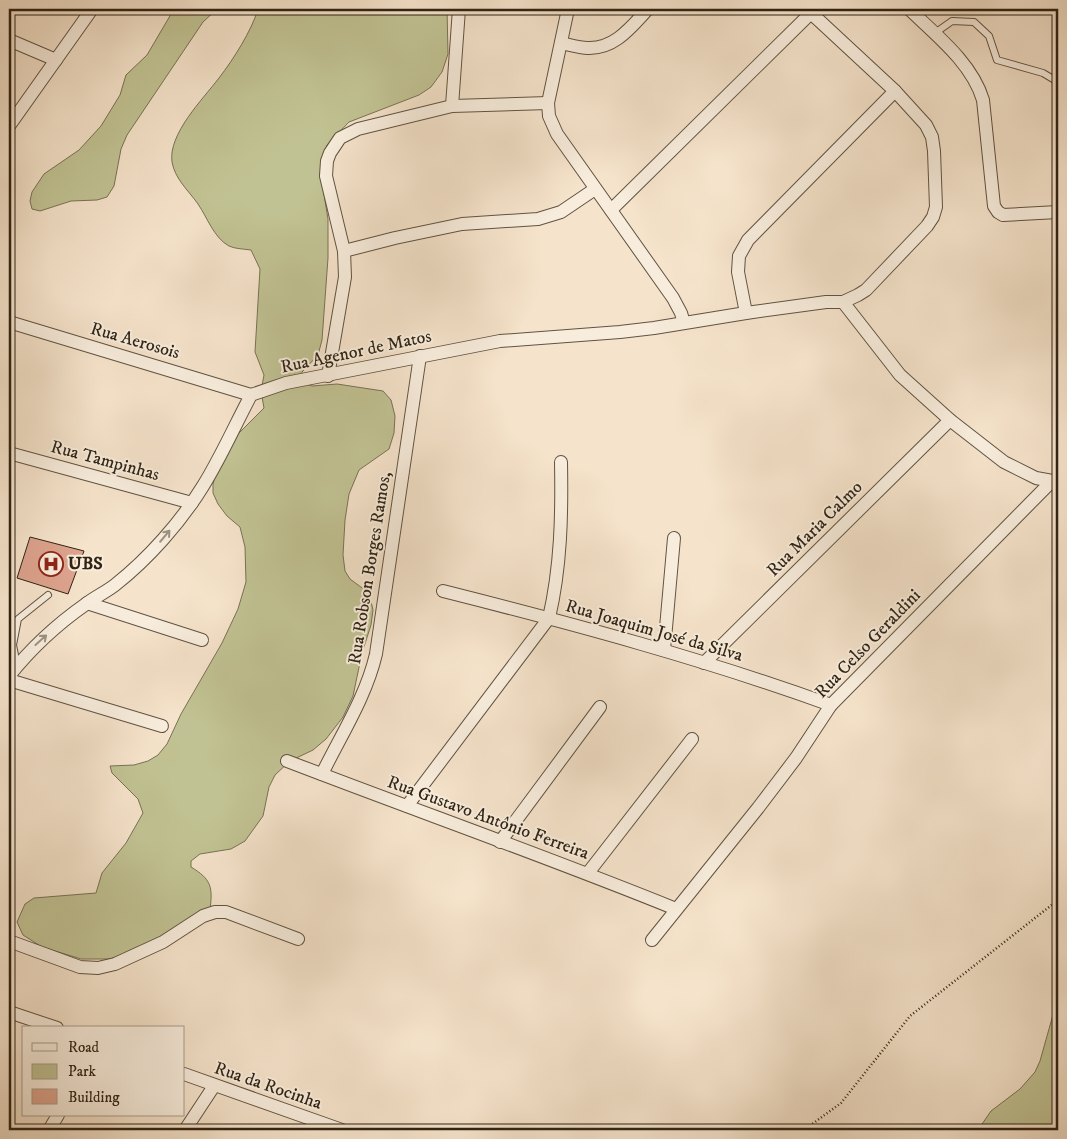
<svg xmlns="http://www.w3.org/2000/svg" width="1067" height="1139" viewBox="0 0 1067 1139" font-family="'IM FELL DW Pica',serif">
  <rect width="100%" height="100%" fill="#f5e3cb"/>
  <filter id="stains"><feTurbulence type="fractalNoise" baseFrequency=".004" numOctaves="4"/><feColorMatrix values="0 0 0 0 .2 0 0 0 0 .09 0 0 0 0 .02 0 0 0 .5 -.17"/></filter>
  <radialGradient id="worn" r=".72"><stop offset=".6" stop-color="#630" stop-opacity="0"/><stop offset="1" stop-color="#630" stop-opacity=".3"/></radialGradient>
  <!-- green -->
  <g fill="#c1c293" stroke="#787254">
    <path d="M174 9H217L203 22 127 135 121 149 114 186 107 197 97 200 71 201 40 211 32 209 30 201 32 192 44 174 79 150 101 126 120 95 126 75 147 55Z"/>
    <path d="M258 9H447L448 54 442 72 431 87 419 95 349 122 327 145 322 161V182L328 219V258L322 340 318 355 302 372 301 378 304 383 312 386 337 384 383 391 391 400 395 416 394 433 389 449 359 470 349 494 345 520 343 555 345 571 350 579 369 593 373 610 371 625 362 653 353 696 343 717 326 739 313 750 290 761 275 775 269 787 263 816 245 841 231 849 200 854 191 861V867C211 879 213 887 210 909L139 949 110 959H81L42 947 23 935 17 922 25 904 34 898 96 893 102 873 126 843 143 813 138 799 112 773 110 766 134 765 148 761 158 755 167 744 181 714 222 643 238 609 246 582 245 547 240 527 227 516 218 504 213 493V484L219 460 226 446 264 408 261 391 264 375 255 352 260 269 251 250C245 249 235 249 229 246 214 238 207 217 198 204 188 190 175 179 172 162 168 134 203 99 219 78 233 60 252 30 258 9Z"/>
    <path d="M1058 997V1130H978L991 1111 1020 1089 1035 1072 1040 1061Z"/>
  </g>
  <!-- building -->
  <path fill="#dda38e" stroke="#2f2314" d="M30 537 84 551 68 594 17 578Z"/>
  <g fill="none" stroke-linecap="round" stroke-linejoin="round">
    <defs>
      <g id="service">
        <path d="M935 33 952 21 974 22 989 36 997 60 1043 73 1058 82"/>
        <path d="M17 665 13 645 18 619 48 595"/>
      </g>
      <g id="minor">
        <path d="M568 9 548 103 549 116 557 134 673 298 681 313 684 323"/>
        <path d="M909 9C936 35 972 63 983 100L994 206 998 212 1003 215 1058 212"/>
        <path d="M9 40 56 60"/>
        <path d="M561 43C570 45 580 48 588 48 615 49 631 27 648 9"/>
        <path d="M452 106 459 9"/>
        <path d="M9 126 92 9"/>
        <path d="M611 210 815 9"/>
        <path d="M344 251 395 238 462 224 538 219 561 212 595 189"/>
        <path d="M843 302 900 375 950 420 1004 462 1036 478 1058 482"/>
        <path d="M746 313 738 272 739 256 748 240 895 91"/>
        <path d="M9 322 251 395"/>
        <path d="M328 376 345 277 344 251 326 176 327 161 330 153 340 138 358 129 452 106 548 103"/>
        <path d="M9 453 192 503"/>
        <path d="M443 591C574 624 704 659 831 705"/>
        <path d="M87 603 202 640"/>
        <path d="M664 650 674 538"/>
        <path d="M704 663 950 420"/>
        <path d="M9 676C32 647 56 625 86 604 95 597 106 592 115 585 148 559 181 522 203 486 221 457 235 425 251 395L286 383 500 341 620 332 654 328 746 313 826 302H843L858 295 866 290 927 226 933 217 936 207 934 151 932 137 926 125 895 91 811 13"/>
        <path d="M9 680 162 726"/>
        <path d="M287 761C417 811 548 857 676 909"/>
        <path d="M322 774C341 735 366 697 376 654L420 356"/>
        <path d="M407 806 549 618C561 566 562 515 561 462"/>
        <path d="M500 842 600 707"/>
        <path d="M588 873 692 739"/>
        <path d="M652 940 758 808 796 758 831 705 1052 481"/>
        <path d="M9 941 80 967 98 968 115 964 163 942 203 916 215 912H226L298 939"/>
        <path d="M9 1012 57 1028"/>
        <path d="M184 1074 342 1130"/>
        <path d="M49 1130 58 1115"/>
        <path d="M185 1130 214 1086"/>
      </g>
    </defs>
    <!-- service casing -->
    <use href="#service" stroke="#605342" stroke-width="8"/>
    <!-- minor casing -->
    <use href="#minor" stroke="#605342" stroke-width="14"/>
    <!-- path -->
    <path stroke="#2f2314" stroke-width="2.5" stroke-dasharray="1 2.5" stroke-linecap="butt" d="M804 1130 841 1103 910 1016 1058 900"/>
    <!-- service -->
    <use href="#service" stroke="#f8eddd" stroke-width="6"/>
    <!-- minor -->
    <use href="#minor" stroke="#f8eddd" stroke-width="12"/>
  </g>
  <!-- one-way arrows -->
  <defs><path id="oneway-shaft" d="M-6 0H5M1.5-3L5.5 0L1.5 3" fill="none" stroke-width="1.6" stroke-linecap="round" stroke-linejoin="round" transform="scale(1.25)"/></defs>
  <g stroke="#9e9283">
    <use href="#oneway-shaft" transform="translate(165 536) rotate(-50)"/>
    <use href="#oneway-shaft" transform="translate(41 640) rotate(-42)"/>
  </g>
  <!-- icons -->
  <defs>
    <symbol id="hospital-ring" viewBox="-11 -11 22 22"><circle r="9.5" fill="#f8eddd" stroke="#8f2418" stroke-width="1.5"/><path d="M-5-5h3v3.5h4V-5h3V5h-3V1.5h-4V5h-3Z" fill="#8f2418"/></symbol>
  </defs>
  <g fill-rule="evenodd">
    <use href="#hospital-ring" x="37" y="550" width="28" height="28"/>
  </g>
  <g text-anchor="middle" dominant-baseline="central" stroke-width="4" stroke-linejoin="round" paint-order="stroke">
    <!-- street labels -->
    <g font-size="18" fill="#2f2314" stroke="#f8eddd">
      <text transform="translate(135 341) rotate(16)">Rua Aerosois</text>
      <text transform="translate(356 352) rotate(-12)">Rua Agenor de Matos</text>
      <text transform="translate(105 461) rotate(15)">Rua Tampinhas</text>
      <text transform="translate(815 529) rotate(-45)">Rua Maria Calmo</text>
      <text transform="translate(370 568) rotate(-81)">Rua Robson Borges Ramos,</text>
      <text transform="translate(654 631) rotate(16)">Rua Joaquim José da Silva</text>
      <text transform="translate(868 644) rotate(-46)">Rua Celso Geraldini</text>
      <text transform="translate(488 818) rotate(20)">Rua Gustavo Antônio Ferreira</text>
      <text transform="translate(268 1086) rotate(19)">Rua da Rocinha</text>
    </g>
    <!-- poi labels -->
    <g font-size="18" font-weight="bold" fill="#2f2314" stroke="#f8eddd" text-anchor="start">
      <text x="68" y="564">UBS</text>
    </g>
  </g>
  <!-- margin -->
  <rect width="1067" height="1139" fill="none" stroke="#f5e3cb" stroke-width="30"/>
  <rect x="10" y="10" width="1047" height="1119" fill="none" stroke="#2f2314" stroke-width="2.5"/>
  <rect x="15" y="15" width="1037" height="1109" fill="none" stroke="#2f2314"/>
  <!-- legend -->
  <rect x="22" y="1026" width="162" height="90" fill="#f8eddd" stroke="#a89c8d"/>
  <rect x="32" y="1043" width="25" height="8" fill="#f8eddd" stroke="#a89c8d"/>
  <text x="68" y="1052" font-size="15" fill="#2f2314">Road</text>
  <rect x="32" y="1064" width="25" height="15" fill="#c1c293" stroke="#a89c8d"/>
  <text x="68" y="1076" font-size="15" fill="#2f2314">Park</text>
  <rect x="32" y="1089" width="25" height="15" fill="#dda38e" stroke="#a89c8d"/>
  <text x="68" y="1102" font-size="15" fill="#2f2314">Building</text>
  <rect width="100%" height="100%" filter="url(#stains)"/>
  <rect width="100%" height="100%" fill="url(#worn)"/>
</svg>
